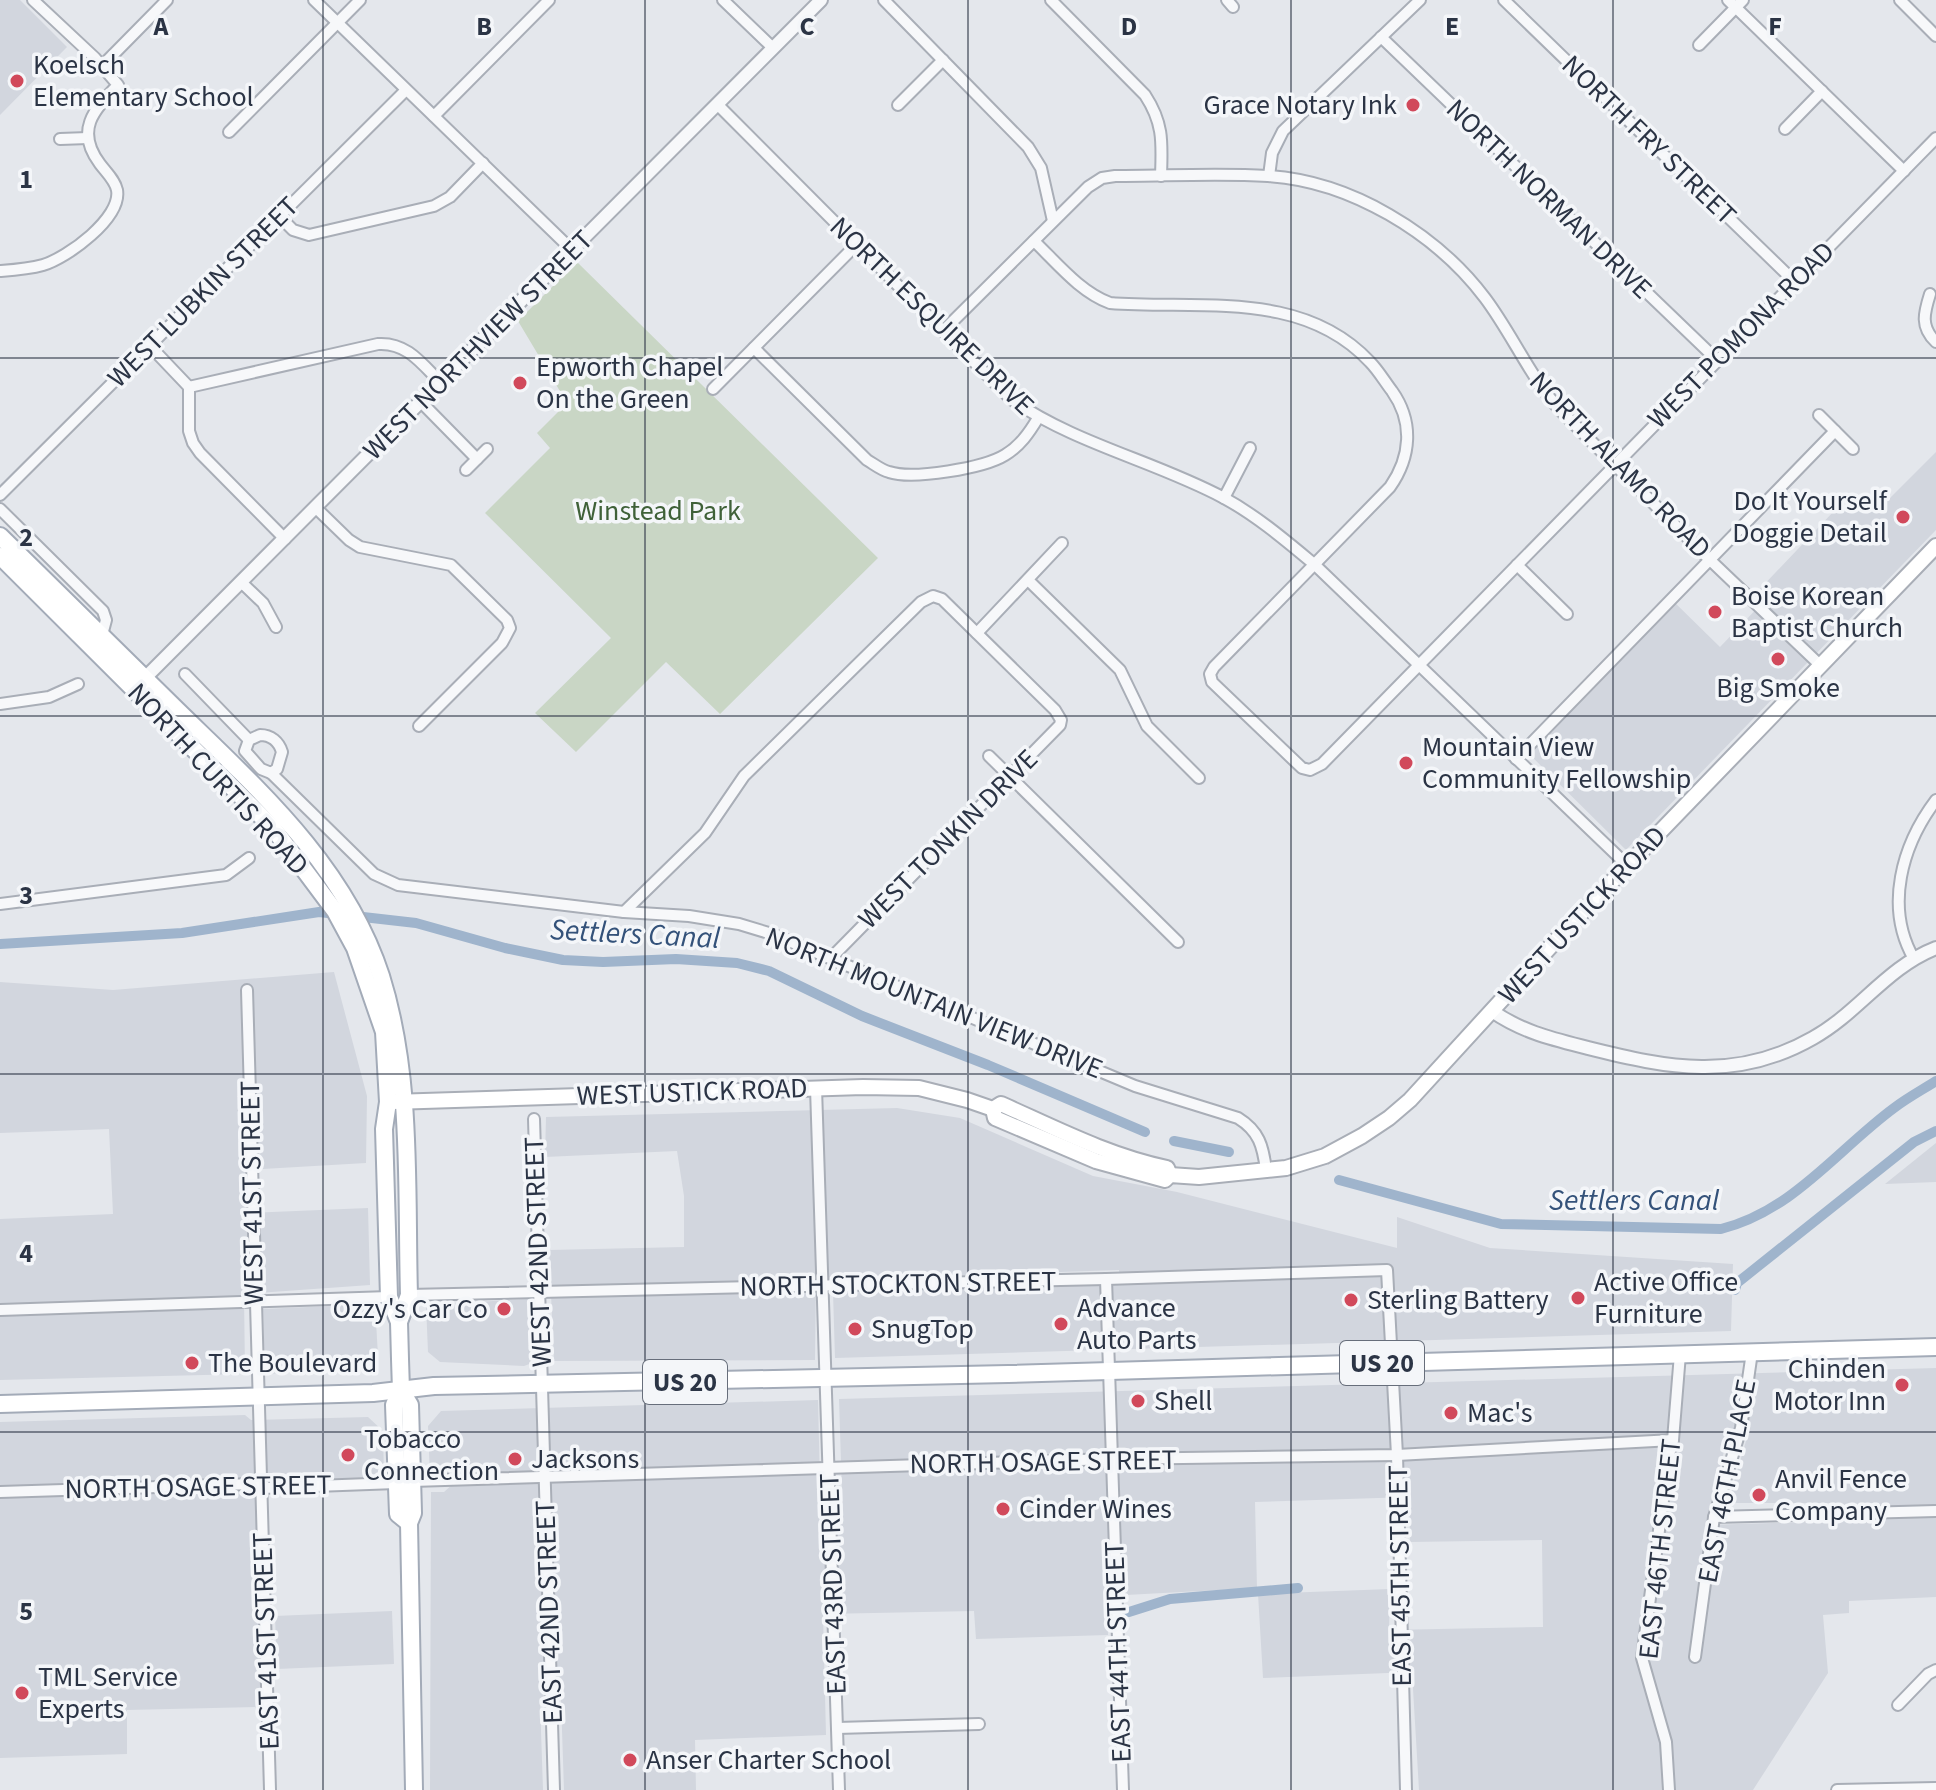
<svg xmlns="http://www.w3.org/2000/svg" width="1936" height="1790" viewBox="0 0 1936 1790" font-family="'Source Sans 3',sans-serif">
  <rect width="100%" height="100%" fill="#e4e7ec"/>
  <!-- built -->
  <g fill="#d2d6de" fill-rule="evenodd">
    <path d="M0 0H20L67 47 0 115Z"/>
    <path d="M1936 452V530L1626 850 1521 746 1668 596 1720 647 1765 600 1757 592 1834 511 1886 502Z"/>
    <path d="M334 972 367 1096 366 1163 246 1170V1213L368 1208 370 1285 244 1294 245 1374 0 1380V1219L113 1214 109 1129 0 1133V982L113 990Z"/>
    <path d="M897 1108 960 1118 1093 1176 1177 1192 1397 1248V1217L1490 1248 1733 1264 1731 1331 835 1358 833 1292 1120 1281 1119 1270 816 1280 815 1360 554 1361 549 1250 684 1247V1196L677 1151 545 1157 546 1117Z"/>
    <path d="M1936 1143V1182L1885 1184Z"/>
    <path d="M529 1299 532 1363 524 1366 440 1362 428 1352 426 1305Z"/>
    <path d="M375 1304 378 1356 365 1369 265 1374 263 1309Z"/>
    <path d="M1936 1368V1597L1849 1601V1613L1823 1615 1828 1673 1753 1790H1419L1412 1672 1263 1678 1258 1594 1390 1589 1389 1630 1543 1627 1542 1540 1410 1542 1409 1497 1255 1502 1257 1588 1107 1596 1108 1635 976 1639 974 1611 823 1614 826 1735 695 1740 696 1790H564L561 1700 540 1701 543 1790H430L431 1492H444L454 1483 430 1478 428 1426 441 1411 818 1400 821 1526 843 1524 839 1399ZM1729 1432 1748 1434 1728 1503H1831L1833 1521 1705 1525Z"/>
    <path d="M245 1415 251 1420 368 1417 383 1431 384 1478 255 1480 261 1707 127 1710V1754L0 1758V1422Z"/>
    <path d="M392 1611 394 1664 277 1669 275 1616Z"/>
  </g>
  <!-- green -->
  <path fill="#c9d6c5" d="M577 262 878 558 720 714 666 662 576 752 535 713 611 638 485 513 550 448 537 433 567 403 518 321Z"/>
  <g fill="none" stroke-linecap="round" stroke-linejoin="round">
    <!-- canal -->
    <g stroke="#9fb4cc" stroke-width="10">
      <path d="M0 944 182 933 319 912 416 923 505 948 563 960 603 962 676 959 737 963 769 971 862 1016 988 1065 1145 1132"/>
      <path d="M1174 1141 1229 1152"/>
      <path d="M1339 1180 1501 1224 1721 1229C1793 1211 1837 1150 1894 1108 1907 1098 1922 1090 1936 1081"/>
      <path d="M1735 1290 1737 1283 1914 1142 1936 1131"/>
      <path d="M1129 1612 1170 1599 1298 1588"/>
    </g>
    <defs>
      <g id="minor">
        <path d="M314 0 572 250"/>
        <path d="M723 0 773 48"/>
        <path d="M884 0 1028 147 1041 168 1053 221"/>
        <path d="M1051 0 1145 95C1164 124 1162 143 1161 176"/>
        <path d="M1227 0 1233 7"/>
        <path d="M1504 0 1794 281"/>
        <path d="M1728 0 1904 171"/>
        <path d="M1900 0 1936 36"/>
        <path d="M1381 37 1717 360"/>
        <path d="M1699 45 1743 0"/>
        <path d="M102 66 167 0"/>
        <path d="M717 104 1011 399C1075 444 1155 461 1224 498 1257 516 1285 540 1314 564L1627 865"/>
        <path d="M898 105 943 60"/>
        <path d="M434 116 549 0"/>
        <path d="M1785 129 1822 91"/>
        <path d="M229 132 360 0"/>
        <path d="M60 139 88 138"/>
        <path d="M1269 176 1272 153 1283 131 1420 0"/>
        <path d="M279 216 293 230 309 235 434 206 450 197 483 163"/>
        <path d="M1034 241C1057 263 1080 292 1110 303 1199 310 1302 289 1370 362 1378 370 1385 382 1392 391 1414 422 1411 457 1390 487L1214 667 1210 674 1212 682 1302 768 1310 770 1322 764 1936 138"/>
        <path d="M0 271C14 270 29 269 43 265 67 258 122 218 117 190 115 180 106 172 100 164 75 131 93 110 118 85L95 58 33 0"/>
        <path d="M1930 294C1924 313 1920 327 1936 342"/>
        <path d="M943 331 1088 187 1102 178 1115 176C1166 176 1217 173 1268 176 1350 181 1436 233 1485 298 1512 334 1529 375 1559 409L1709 559 1820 665"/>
        <path d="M149 345 189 387V431L193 443 200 453 285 539"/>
        <path d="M754 348 867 460C874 464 881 470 889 472 913 480 984 468 1005 455 1020 446 1029 433 1038 418"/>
        <path d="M189 387 378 344C407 342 422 364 441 383"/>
        <path d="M713 389 857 244"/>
        <path d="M422 403 477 459"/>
        <path d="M1819 415 1853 449"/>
        <path d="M466 470 487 449"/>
        <path d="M0 495 406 90"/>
        <path d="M1224 498 1250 448"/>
        <path d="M316 508 349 540 360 547 451 565 507 620 510 628 502 643 419 726"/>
        <path d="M0 509 103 611 106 620 102 635"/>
        <path d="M1517 565 1567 614"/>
        <path d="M1028 580 1120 670 1147 726 1199 778"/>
        <path d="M241 582 263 603 276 627"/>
        <path d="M977 633 1062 543"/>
        <path d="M185 674 249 740"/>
        <path d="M0 704 49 697 78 684"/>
        <path d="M260 735C271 735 279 742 282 752L277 769 271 773 261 769 245 751 249 740Z"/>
        <path d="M989 756 1178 942"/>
        <path d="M1516 759 1835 431"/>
        <path d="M271 773 374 874 398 885 624 912 689 916 739 924 772 934 1135 1086 1238 1118C1259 1131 1263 1146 1266 1170"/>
        <path d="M0 904 226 875 249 858"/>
        <path d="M624 912 705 833 744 776 921 602 933 596 942 599 1055 710 1061 720 1060 725 832 957"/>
        <path d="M1914 959C1884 907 1902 845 1936 800"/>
        <path d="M247 990 270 1790"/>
        <path d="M816 1088 839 1790"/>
        <path d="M534 1119 554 1790"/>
        <path d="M1106 1279 1123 1790"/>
        <path d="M409 1295 1106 1279 1387 1270 1397 1455 1406 1790"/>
        <path d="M0 1310 389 1297"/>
        <path d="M412 1481 1112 1459 1397 1455 1673 1440"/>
        <path d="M0 1492 253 1484 262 1488 396 1483"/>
        <path d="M1714 1517 1936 1511"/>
        <path d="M1695 1657 1714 1517 1741 1428 1752 1352"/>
        <path d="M1898 1705 1928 1674 1936 1670"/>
        <path d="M837 1728 979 1724"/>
        <path d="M1669 1790 1666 1742 1642 1658 1669 1455 1673 1440 1680 1354"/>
        <path d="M1837 1790 1936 1788"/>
      </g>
      <g id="tertiary">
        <path d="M140 683 821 0"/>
        <path d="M1492 1011C1522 1032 1553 1039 1588 1048 1668 1068 1736 1082 1813 1038 1858 1013 1887 967 1936 948"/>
      </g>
      <g id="secondary">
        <path d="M392 1102 863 1087 919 1088 967 1100 993 1109 1001 1104C1055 1128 1109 1156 1167 1168L1170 1175"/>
        <path d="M993 1109 995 1118 1096 1161 1165 1180 1170 1175 1199 1177 1286 1168 1325 1156 1362 1136 1389 1118 1410 1100 1573 922 1936 546"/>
      </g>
      <g id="primary">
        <path d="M0 536C59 594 118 652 177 710 258 789 345 865 381 976 413 1078 406 1189 409 1295L399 1322"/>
        <path d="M0 556 273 828 335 911 355 948 384 1032 388 1102 384 1129 389 1297 399 1322 400 1359 401 1390 394 1405 398 1514 409 1523"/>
        <path d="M401 1390 410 1405 413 1513 409 1523 414 1790"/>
        <path d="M0 1404 373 1393 434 1386 1008 1374 1936 1347"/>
      </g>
    </defs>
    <!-- minor casing -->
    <use href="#minor" stroke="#a9aeb7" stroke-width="14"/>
    <!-- tertiary casing -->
    <use href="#tertiary" stroke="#a9aeb7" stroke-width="16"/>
    <!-- secondary casing -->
    <use href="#secondary" stroke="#a9aeb7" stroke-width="18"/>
    <!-- primary casing -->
    <use href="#primary" stroke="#a3abb8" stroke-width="20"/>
    <!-- minor -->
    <use href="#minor" stroke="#f7f8fa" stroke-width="10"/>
    <!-- tertiary -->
    <use href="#tertiary" stroke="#f7f8fa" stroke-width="12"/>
    <!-- secondary -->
    <use href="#secondary" stroke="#fff" stroke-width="14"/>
    <!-- primary -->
    <use href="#primary" stroke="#fff" stroke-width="16"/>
  </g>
  <!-- grid -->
  <path fill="none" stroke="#2b3445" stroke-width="2" stroke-opacity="0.55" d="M323 0V1790M645 0V1790M968 0V1790M1291 0V1790M1613 0V1790M0 358H1936M0 716H1936M0 1074H1936M0 1432H1936"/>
  <!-- markers -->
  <g fill="#d1495b" stroke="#f4f6f9" stroke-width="3">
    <circle cx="17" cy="81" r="8"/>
    <circle cx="1413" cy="105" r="8"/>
    <circle cx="520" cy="383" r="8"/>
    <circle cx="1903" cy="517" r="8"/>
    <circle cx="1715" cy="612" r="8"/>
    <circle cx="1778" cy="659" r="8"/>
    <circle cx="1406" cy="763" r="8"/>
    <circle cx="1578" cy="1298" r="8"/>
    <circle cx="1351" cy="1300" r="8"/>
    <circle cx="504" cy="1309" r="8"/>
    <circle cx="1061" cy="1324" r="8"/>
    <circle cx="855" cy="1329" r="8"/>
    <circle cx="192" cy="1363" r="8"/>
    <circle cx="1902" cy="1385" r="8"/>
    <circle cx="1138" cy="1401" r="8"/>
    <circle cx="1451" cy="1413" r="8"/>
    <circle cx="348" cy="1455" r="8"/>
    <circle cx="515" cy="1459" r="8"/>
    <circle cx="1759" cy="1495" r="8"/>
    <circle cx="1003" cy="1509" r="8"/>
    <circle cx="22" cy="1693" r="8"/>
    <circle cx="630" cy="1760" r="8"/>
  </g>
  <g text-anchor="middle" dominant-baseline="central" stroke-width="7" stroke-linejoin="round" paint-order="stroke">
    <!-- shield labels -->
    <g fill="#f4f6f9" stroke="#676e7b" stroke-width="2">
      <rect x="1340" y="1341" width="84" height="44" rx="6"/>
      <rect x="643" y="1360" width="84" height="44" rx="6"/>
    </g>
    <g font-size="26" font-weight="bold" fill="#2b3445">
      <text x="1382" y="1363">US 20</text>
      <text x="685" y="1382">US 20</text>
    </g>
    <!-- poi labels -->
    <g font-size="28" fill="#2b3445" stroke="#f4f6f9" text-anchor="start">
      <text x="33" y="65">Koelsch<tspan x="33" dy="32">Elementary School</tspan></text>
      <text x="1397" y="105" text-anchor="end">Grace Notary Ink</text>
      <text x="536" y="367">Epworth Chapel<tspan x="536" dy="32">On the Green</tspan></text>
      <text x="1887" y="501" text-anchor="end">Do It Yourself<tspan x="1887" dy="32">Doggie Detail</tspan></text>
      <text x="1731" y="596">Boise Korean<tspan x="1731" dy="32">Baptist Church</tspan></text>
      <text x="1778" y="688" text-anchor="middle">Big Smoke</text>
      <text x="1422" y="747">Mountain View<tspan x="1422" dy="32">Community Fellowship</tspan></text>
      <text x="1594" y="1282">Active Office<tspan x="1594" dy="32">Furniture</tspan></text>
      <text x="1367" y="1300">Sterling Battery</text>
      <text x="1077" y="1308">Advance<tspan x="1077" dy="32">Auto Parts</tspan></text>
      <text x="488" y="1309" text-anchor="end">Ozzy's Car Co</text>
      <text x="871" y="1329">SnugTop</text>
      <text x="208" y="1363">The Boulevard</text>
      <text x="1886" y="1369" text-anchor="end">Chinden<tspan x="1886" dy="32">Motor Inn</tspan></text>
      <text x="1154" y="1401">Shell</text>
      <text x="1467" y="1413">Mac's</text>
      <text x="364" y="1439">Tobacco<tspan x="364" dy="32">Connection</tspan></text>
      <text x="531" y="1459">Jacksons</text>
      <text x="1775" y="1479">Anvil Fence<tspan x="1775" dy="32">Company</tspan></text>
      <text x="1019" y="1509">Cinder Wines</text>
      <text x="38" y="1677">TML Service<tspan x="38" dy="32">Experts</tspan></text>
      <text x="646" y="1760">Anser Charter School</text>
    </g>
    <!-- street labels -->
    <g font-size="28" fill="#2b3445" stroke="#f4f6f9">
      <text transform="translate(1649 140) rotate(44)">NORTH FRY STREET</text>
      <text transform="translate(1549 199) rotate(44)">NORTH NORMAN DRIVE</text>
      <text transform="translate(203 292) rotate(-45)">WEST LUBKIN STREET</text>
      <text transform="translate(932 316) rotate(44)">NORTH ESQUIRE DRIVE</text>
      <text transform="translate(1741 335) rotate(-45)">WEST POMONA ROAD</text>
      <text transform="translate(478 345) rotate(-45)">WEST NORTHVIEW STREET</text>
      <text transform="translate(1620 465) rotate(46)">NORTH ALAMO ROAD</text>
      <text transform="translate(218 779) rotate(47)">NORTH CURTIS ROAD</text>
      <text transform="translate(948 839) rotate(-45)">WEST TONKIN DRIVE</text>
      <text transform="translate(1582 915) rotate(-47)">WEST USTICK ROAD</text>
      <text transform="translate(934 1003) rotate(22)">NORTH MOUNTAIN VIEW DRIVE</text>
      <text transform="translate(692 1092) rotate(-2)">WEST USTICK ROAD</text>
      <text transform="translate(252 1193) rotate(-91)">WEST 41ST STREET</text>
      <text transform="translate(538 1252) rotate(-92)">WEST 42ND STREET</text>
      <text transform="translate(898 1284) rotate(-1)">NORTH STOCKTON STREET</text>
      <text transform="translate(1043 1462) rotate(-1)">NORTH OSAGE STREET</text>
      <text transform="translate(1727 1481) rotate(-79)">EAST 46TH PLACE</text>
      <text transform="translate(198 1487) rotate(-1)">NORTH OSAGE STREET</text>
      <text transform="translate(1660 1549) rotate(-84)">EAST 46TH STREET</text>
      <text transform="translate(1400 1576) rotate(-91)">EAST 45TH STREET</text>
      <text transform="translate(833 1584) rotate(-92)">EAST 43RD STREET</text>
      <text transform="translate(549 1612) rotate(-92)">EAST 42ND STREET</text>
      <text transform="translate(266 1641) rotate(-92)">EAST 41ST STREET</text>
      <text transform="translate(1118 1652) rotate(-92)">EAST 44TH STREET</text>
    </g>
    <!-- park labels -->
    <g font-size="28" fill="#3f6138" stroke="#f4f6f9">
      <text x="658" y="511">Winstead Park</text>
    </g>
    <!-- water labels -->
    <g font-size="30" font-style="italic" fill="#34527a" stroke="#f4f6f9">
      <text transform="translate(635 934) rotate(3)">Settlers Canal</text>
      <text x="1634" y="1200">Settlers Canal</text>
    </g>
  </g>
  <g font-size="26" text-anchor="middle" font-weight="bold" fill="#2b3445" stroke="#f4f6f9" stroke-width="7" stroke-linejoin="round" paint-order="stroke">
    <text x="161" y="35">A</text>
    <text x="484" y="35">B</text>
    <text x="807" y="35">C</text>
    <text x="1129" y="35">D</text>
    <text x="1452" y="35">E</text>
    <text x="1775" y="35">F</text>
    <text x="26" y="188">1</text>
    <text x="26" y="546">2</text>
    <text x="26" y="904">3</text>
    <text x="26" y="1262">4</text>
    <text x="26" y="1620">5</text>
  </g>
</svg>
